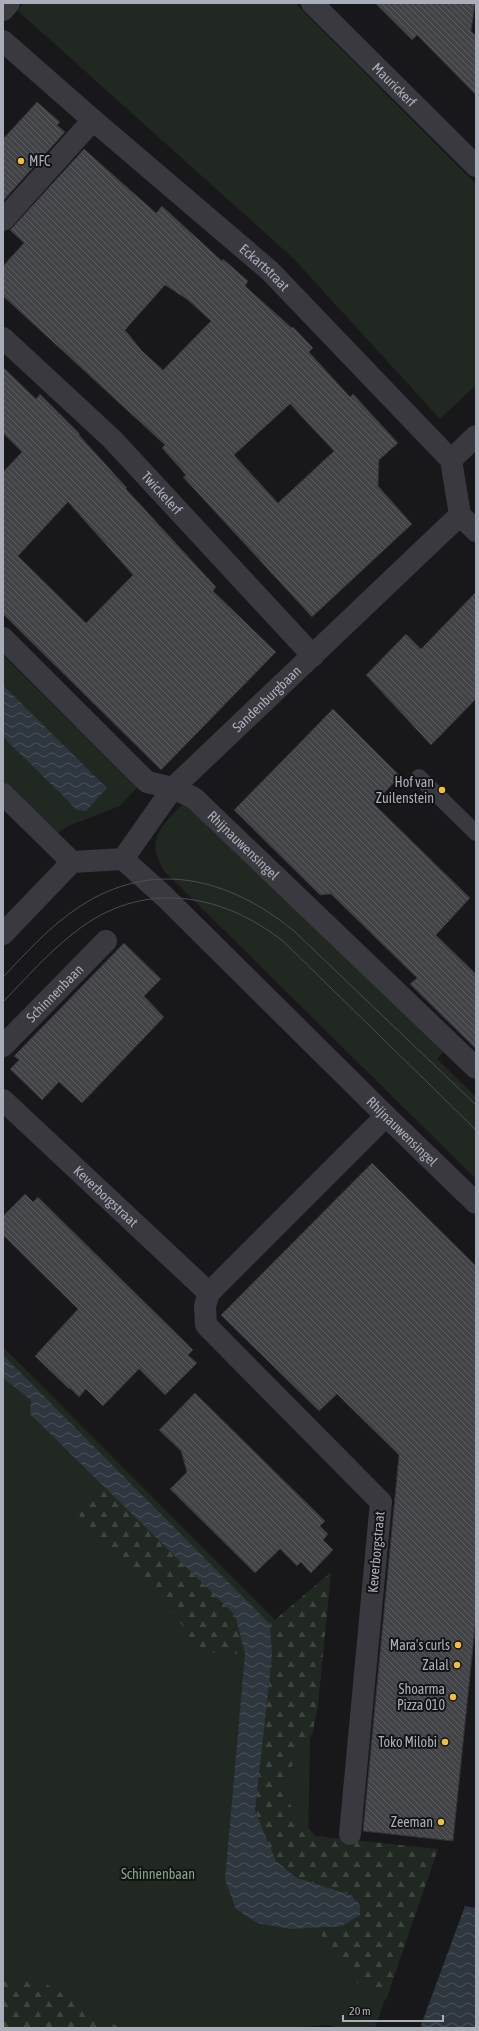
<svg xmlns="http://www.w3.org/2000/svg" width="479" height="2031" viewBox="0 0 479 2031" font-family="'Asap Condensed',sans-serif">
  <defs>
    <pattern id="forest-firs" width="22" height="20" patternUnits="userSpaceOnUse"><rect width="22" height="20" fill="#202821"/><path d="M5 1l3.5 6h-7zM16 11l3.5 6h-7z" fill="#3e453f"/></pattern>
    <pattern id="water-waves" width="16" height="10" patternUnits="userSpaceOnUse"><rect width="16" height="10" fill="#2e363e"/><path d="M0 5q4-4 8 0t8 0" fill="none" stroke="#4a5158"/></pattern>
    <pattern id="building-back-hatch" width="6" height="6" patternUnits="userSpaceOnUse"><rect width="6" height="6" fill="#424347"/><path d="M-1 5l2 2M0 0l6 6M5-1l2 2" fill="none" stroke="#5b5c5f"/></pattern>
  </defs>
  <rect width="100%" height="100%" fill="#18181a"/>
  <!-- green -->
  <g fill="#202821">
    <path d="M24 3H295L476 184V385L440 419 293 258 17 10Z"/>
    <path d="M3 655 73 724 84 732 139 785 120 806 68 826 55 835 3 784V737L77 810 107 788 3 685Z"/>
    <path d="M185 802 444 1051 437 1059 476 1097V1179L164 871C144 839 163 824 185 802Z"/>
    <path d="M3 1347 312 1657 308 1843 438 1849 375 2028H339L328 2025 289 2028H3Z"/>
  </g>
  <!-- forest -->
  <g fill="url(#forest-firs)">
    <path d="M101 1484 235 1615 245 1654 191 1652 187 1630 73 1509Z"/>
    <path d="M331 1572 318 1706 312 1735 301 1744 287 1778 288 1802 315 1836 438 1849 386 2000 353 1980 327 1949 319 1927 342 1926 360 1916 359 1906 351 1895 297 1878 275 1861 255 1811 272 1656 270 1624Z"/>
    <path d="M38 1978 46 1984 120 2028H3V1979Z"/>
  </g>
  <!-- water -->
  <g fill="url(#water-waves)">
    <path d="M3 685 107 788 86 811 77 810 3 737Z"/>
    <path d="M3 1355 270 1624 272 1656 255 1811 276 1861 297 1878 351 1895 360 1906V1915L342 1926 291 1929 257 1923 236 1909 225 1880 245 1654 235 1615 30 1414 31 1400 3 1378Z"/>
    <path d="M465 1906 476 1908V2028H420Z"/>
  </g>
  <!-- building -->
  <g fill="url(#building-back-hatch)" stroke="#323236" fill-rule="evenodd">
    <path d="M375 3H475L471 31 476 36V95L417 35 412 40Z"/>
    <path d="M37 102 60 122 57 125 65 132 3 201V139Z"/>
    <path d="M84 149 156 213 162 206 222 261 223 259 248 281 245 286 292 328 293 327 313 348 309 352 350 397 353 394 398 443 379 460 378 486 412 524 312 617 183 477 186 475 162 448 165 445 3 296V266L24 243 10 230ZM165 285 188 300 211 321 163 370 142 351 125 330ZM290 404 334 451 278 503 234 455Z"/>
    <path d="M3 367 36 399 40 394 80 434 79 435 127 488 126 489 216 587 213 591 276 652 161 770 3 614V472L22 452 3 433ZM68 502 133 575 86 623 18 556Z"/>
    <path d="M476 592V699L431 745 366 675 406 634 421 649Z"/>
    <path d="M333 709 400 776 374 804 470 898 436 935 476 974V1049L410 984 417 978 331 894 320 895 234 810Z"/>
    <path d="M124 943 161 979 144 996 164 1017 82 1103 59 1082 42 1100 10 1069 19 1060 14 1056Z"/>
    <path d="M372 1163 476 1266V1617L453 1841 363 1831 399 1455 337 1394 319 1411 221 1315Z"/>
    <path d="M25 1194 33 1202 38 1197 193 1350 188 1355 197 1363 165 1395 139 1369 103 1406 86 1389 79 1397 70 1388 69 1389 35 1356 78 1309 3 1235V1216Z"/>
    <path d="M195 1393 325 1521 320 1526 328 1534 323 1540 333 1550 311 1573 301 1562 297 1566 280 1549 255 1573 170 1489 187 1472 181 1451 159 1430Z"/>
  </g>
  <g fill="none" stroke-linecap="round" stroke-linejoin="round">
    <!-- service -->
    <path stroke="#39393f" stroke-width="16" d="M419 777 476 833"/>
    <!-- pedestrian -->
    <g stroke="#39393f" stroke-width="22">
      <path id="s1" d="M3 638 147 782 173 788 194 798 476 1068"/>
      <path d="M3 794 72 862"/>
    </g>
    <!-- minor -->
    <g stroke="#39393f" stroke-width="22">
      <path id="s2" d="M312 3 476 166"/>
      <path d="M3 10 9 3"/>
      <path id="s3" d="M3 41 93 120 270 271 451 460 460 515 476 531"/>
      <path d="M3 220 93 120"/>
      <path id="s4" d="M3 338 112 439 313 656"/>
      <path d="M451 460 476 436"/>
      <path id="s5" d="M123 859 165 897 386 1116 476 1203"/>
      <path id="s6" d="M3 934 72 862 123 859 173 788 460 515"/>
      <path id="s7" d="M3 1046 106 941"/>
      <path id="s8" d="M3 1100 209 1293 205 1306 206 1325 381 1502 350 1834"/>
      <path d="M209 1293 386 1116"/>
    </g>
    <!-- tram -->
    <g stroke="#4c4d54" stroke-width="1">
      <path d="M3 977C27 952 50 926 79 907 153 858 229 878 294 931L476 1105"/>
      <path d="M3 1002C26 978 49 952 75 932 142 879 221 892 284 942L476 1130"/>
    </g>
  </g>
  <!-- markers -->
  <g fill="#efbf3b" stroke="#131315" stroke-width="1.5">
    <circle cx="21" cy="161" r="4"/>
    <circle cx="442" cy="790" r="4"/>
    <circle cx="458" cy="1645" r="4"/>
    <circle cx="457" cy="1665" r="4"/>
    <circle cx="453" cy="1697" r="4"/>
    <circle cx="445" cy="1742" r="4"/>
    <circle cx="441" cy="1822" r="4"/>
  </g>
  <g text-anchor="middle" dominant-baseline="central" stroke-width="4" stroke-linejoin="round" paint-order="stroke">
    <!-- street labels -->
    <g font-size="14" fill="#aaaeb9" stroke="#131315">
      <text stroke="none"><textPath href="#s2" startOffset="116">Maurickerf</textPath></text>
      <text stroke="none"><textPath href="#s3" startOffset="346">Eckartstraat</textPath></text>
      <text stroke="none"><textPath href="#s4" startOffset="222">Twickelerf</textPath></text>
      <text stroke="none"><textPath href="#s6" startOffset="367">Sandenburgbaan</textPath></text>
      <text stroke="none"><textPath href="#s1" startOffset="322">Rhijnauwensingel</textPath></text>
      <text stroke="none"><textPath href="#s7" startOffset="74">Schinnenbaan</textPath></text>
      <text stroke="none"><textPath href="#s5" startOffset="390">Rhijnauwensingel</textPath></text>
      <text stroke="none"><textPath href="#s8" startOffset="141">Keverborgstraat</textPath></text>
      <text transform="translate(376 1552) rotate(-85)">Keverborgstraat</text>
    </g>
    <!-- poi labels -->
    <g font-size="14" fill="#aaaeb9" stroke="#131315" text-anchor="end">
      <text x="29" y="161" text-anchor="start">MFC</text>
      <text x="434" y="782">Hof van<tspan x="434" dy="16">Zuilenstein</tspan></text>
      <text x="450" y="1645">Mara's curls</text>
      <text x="449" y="1665">Zalal</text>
      <text x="445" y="1689">Shoarma<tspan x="445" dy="16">Pizza 010</tspan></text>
      <text x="437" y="1742">Toko Milobi</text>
      <text x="433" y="1822">Zeeman</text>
    </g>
    <!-- park labels -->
    <g font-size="14" fill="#82a486" stroke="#131315">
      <text x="158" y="1874">Schinnenbaan</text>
    </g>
  </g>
  <!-- border -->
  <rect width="479" height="2031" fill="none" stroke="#aaaeb9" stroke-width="8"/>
  <!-- scale -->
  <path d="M343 2015v6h100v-6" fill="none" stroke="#aaaeb9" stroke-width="2"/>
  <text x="349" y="2015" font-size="12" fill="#aaaeb9" stroke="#131315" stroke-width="3" paint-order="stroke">20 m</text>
</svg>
